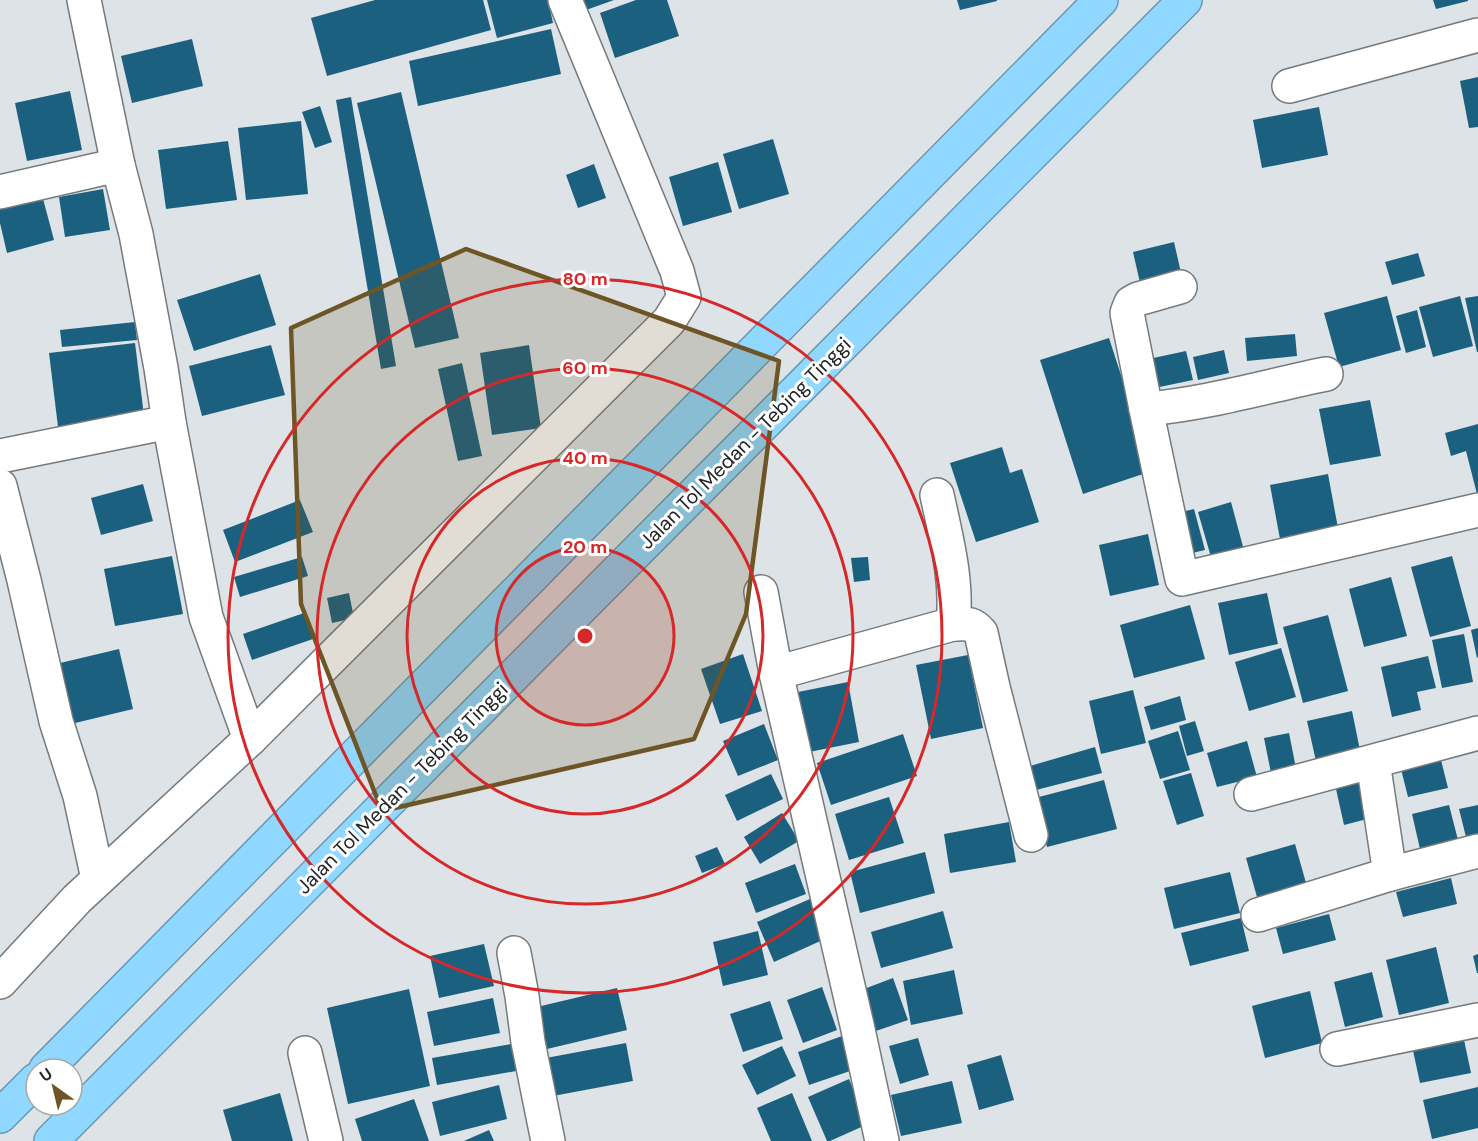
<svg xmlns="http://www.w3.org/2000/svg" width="1478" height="1141" viewBox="0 0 1478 1141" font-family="'DM Sans',sans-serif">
  <rect width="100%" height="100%" fill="#dde3e6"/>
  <!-- building -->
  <g fill="#1b607f">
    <path d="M375 0H483L491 30 327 76 311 18Z"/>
    <path d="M487 0H548L553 23 497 38Z"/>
    <path d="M582 0H614L586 10Z"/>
    <path d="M636 0H667L679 36 615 58 600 13Z"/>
    <path d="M957 0H997V1L960 10Z"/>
    <path d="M1433 0H1468V1L1436 9Z"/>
    <path d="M551 29 561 74 418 106 409 61Z"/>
    <path d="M192 39 203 86 132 103 121 56Z"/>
    <path d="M1478 77V127L1469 128 1460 81Z"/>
    <path d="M70 91 82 150 27 161 15 103Z"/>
    <path d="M401 92 459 338 415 348 357 103Z"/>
    <path d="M351 97 396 366 381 369 336 100Z"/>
    <path d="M320 106 332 142 315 148 302 112Z"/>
    <path d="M1319 107 1328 155 1262 168 1253 120Z"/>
    <path d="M301 121 308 194 246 200 238 128Z"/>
    <path d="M773 139 789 194 739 209 723 154Z"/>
    <path d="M228 141 237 200 166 209 158 150Z"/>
    <path d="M718 162 732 212 683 226 669 177Z"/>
    <path d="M594 164 606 198 578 208 566 175Z"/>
    <path d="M103 189 110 230 65 237 59 197Z"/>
    <path d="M42 195 54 240 7 253 0 223V206Z"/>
    <path d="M1174 242 1182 277 1141 287 1133 252Z"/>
    <path d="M1418 253 1425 276 1392 285 1385 262Z"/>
    <path d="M260 274 276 325 194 351 177 300Z"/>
    <path d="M1387 296 1401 350 1339 367 1324 313Z"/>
    <path d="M1460 296 1473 346 1433 357 1419 307Z"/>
    <path d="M1478 296V352H1477L1465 298Z"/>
    <path d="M1417 310 1426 347 1406 353 1396 316Z"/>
    <path d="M135 322 137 340 62 347 60 330Z"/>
    <path d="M1295 334 1297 356 1247 361 1245 338Z"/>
    <path d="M1109 338 1152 471 1083 494 1040 360Z"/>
    <path d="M135 343 145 424 59 435 49 353Z"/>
    <path d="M271 345 285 395 202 416 189 366Z"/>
    <path d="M529 345 541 428 492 435 480 353Z"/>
    <path d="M1224 350 1229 373 1198 380 1193 357Z"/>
    <path d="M1186 351 1193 380 1150 389 1144 360Z"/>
    <path d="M462 363 482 456 458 461 438 369Z"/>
    <path d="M1370 400 1381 456 1330 465 1319 409Z"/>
    <path d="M1478 424V494H1477L1466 451 1451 456 1445 433Z"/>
    <path d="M1002 447 1010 473 1022 469 1039 522 976 542 950 463Z"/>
    <path d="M1328 474 1340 539 1282 550 1270 485Z"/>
    <path d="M143 484 153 521 101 535 91 498Z"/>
    <path d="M300 500 313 532 235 562 223 530Z"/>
    <path d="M1231 502 1245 554 1213 564 1198 512Z"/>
    <path d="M1194 509 1205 550 1188 554 1177 513Z"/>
    <path d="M1148 534 1159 585 1110 596 1099 545Z"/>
    <path d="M172 556 183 614 115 626 104 569Z"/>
    <path d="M1452 556 1471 626 1430 637 1411 567Z"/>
    <path d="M302 557 308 576 240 597 234 577Z"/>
    <path d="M868 557 870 580 854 582 851 558Z"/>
    <path d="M1391 577 1407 636 1364 647 1349 589Z"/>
    <path d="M349 593 354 618 332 623 327 598Z"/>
    <path d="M1267 593 1278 644 1229 655 1218 603Z"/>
    <path d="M1190 605 1205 659 1134 678 1120 625Z"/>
    <path d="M304 613 313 639 252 660 243 634Z"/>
    <path d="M1328 615 1348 691 1303 703 1283 627Z"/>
    <path d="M1478 628V657L1477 658 1471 630Z"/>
    <path d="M1464 634 1473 682 1442 688 1432 640Z"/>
    <path d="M1281 648 1296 697 1249 711 1235 662Z"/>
    <path d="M119 649 133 709 71 724 56 664Z"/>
    <path d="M743 654 762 711 720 724 701 669Z"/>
    <path d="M968 655 983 728 931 739 916 665Z"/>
    <path d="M1428 656 1436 688 1417 692 1421 710 1392 717 1381 667Z"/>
    <path d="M848 682 859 742 809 752 798 692Z"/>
    <path d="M1133 690 1146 743 1101 754 1089 701Z"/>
    <path d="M1180 696 1186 720 1151 730 1144 707Z"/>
    <path d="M1352 711 1362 760 1318 770 1307 721Z"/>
    <path d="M1195 721 1204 751 1187 756 1179 726Z"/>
    <path d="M764 724 778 760 738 776 723 741Z"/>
    <path d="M1178 731 1190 770 1160 779 1148 741Z"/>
    <path d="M1289 733 1298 778 1273 783 1264 738Z"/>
    <path d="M903 734 917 776 831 805 817 763Z"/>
    <path d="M1247 741 1257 777 1217 787 1207 753Z"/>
    <path d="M1095 747 1102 773 1036 790 1030 766Z"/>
    <path d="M1440 756 1448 788 1408 797 1400 765Z"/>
    <path d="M1191 773 1204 816 1177 825 1163 781Z"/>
    <path d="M771 774 783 799 737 821 725 795Z"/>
    <path d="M1104 780 1117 829 1047 847 1035 798Z"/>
    <path d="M1370 780 1379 816 1344 825 1336 789Z"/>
    <path d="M889 797 904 843 849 860 835 814Z"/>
    <path d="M1449 805 1458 840 1420 849 1412 814Z"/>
    <path d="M1478 805V838L1467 841 1459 809Z"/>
    <path d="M782 813 799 841 760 864 744 837Z"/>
    <path d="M1009 822 1016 862 950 873 944 834Z"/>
    <path d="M1295 844 1308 890 1259 904 1246 858Z"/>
    <path d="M717 847 725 864 702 873 695 856Z"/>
    <path d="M925 852 935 893 860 913 850 872Z"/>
    <path d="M795 864 806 894 756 913 745 883Z"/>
    <path d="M1230 872 1240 913 1174 929 1164 888Z"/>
    <path d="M1451 878 1457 904 1403 917 1396 892Z"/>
    <path d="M810 899 827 938 774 962 757 922Z"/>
    <path d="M943 911 953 948 881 968 871 932Z"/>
    <path d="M1329 914 1336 940 1283 954 1276 928Z"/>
    <path d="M1241 918 1249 951 1190 966 1181 933Z"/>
    <path d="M758 931 768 975 723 986 713 942Z"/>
    <path d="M484 944 494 986 439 998 430 956Z"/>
    <path d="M1436 947 1449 1003 1399 1015 1386 960Z"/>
    <path d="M1478 954V973H1477L1473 956Z"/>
    <path d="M954 970 963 1014 911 1025 903 981Z"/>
    <path d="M1372 972 1383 1017 1345 1027 1334 982Z"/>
    <path d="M893 978 908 1020 870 1033 856 992Z"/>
    <path d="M822 987 837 1030 803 1043 787 1000Z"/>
    <path d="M617 988 627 1030 547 1049 537 1007Z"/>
    <path d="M409 989 430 1086 348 1104 327 1008Z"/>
    <path d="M1310 991 1322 1043 1265 1058 1252 1006Z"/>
    <path d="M493 998 500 1033 434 1046 427 1012Z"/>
    <path d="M770 1001 783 1039 743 1052 730 1014Z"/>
    <path d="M1463 1035 1471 1073 1420 1083 1412 1046Z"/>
    <path d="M842 1036 853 1070 809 1085 798 1052Z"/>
    <path d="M918 1038 929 1075 900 1084 889 1046Z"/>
    <path d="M626 1043 633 1081 553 1096 546 1058Z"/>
    <path d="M511 1044 516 1071 437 1085 432 1058Z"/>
    <path d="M782 1046 796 1076 757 1095 742 1065Z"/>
    <path d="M1001 1055 1014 1100 979 1110 967 1065Z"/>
    <path d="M849 1079 868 1124 830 1141H827L808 1097Z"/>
    <path d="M952 1081 962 1123 901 1136 891 1095Z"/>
    <path d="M499 1085 507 1119 440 1136 432 1102Z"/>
    <path d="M1478 1087V1128L1432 1139 1423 1100Z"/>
    <path d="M280 1093 293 1141H232L223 1110Z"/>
    <path d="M792 1093 812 1141H771L757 1108Z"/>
    <path d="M414 1099 429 1141H362L355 1119Z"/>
    <path d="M489 1130 494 1141H464Z"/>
  </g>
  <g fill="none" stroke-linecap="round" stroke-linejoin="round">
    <defs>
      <g id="minor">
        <path d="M84 0 118 165 136 234 161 368 169 422 206 617 250 739"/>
        <path d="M1289 86 1478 35"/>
        <path d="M0 192 118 165"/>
        <path d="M1326 374C1267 386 1206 404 1146 409L1182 579 1478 510"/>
        <path d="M1146 409 1127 313 1131 303 1138 299 1180 287"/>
        <path d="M0 456 169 422"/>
        <path d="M0 486 24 580 56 721 80 796 98 879"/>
        <path d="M761 592 776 673 857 1025 882 1141"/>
        <path d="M953 624C966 624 972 622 981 633L993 687 1031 835"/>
        <path d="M776 673 953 624C958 581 946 537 937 495"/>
        <path d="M1251 794 1478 733"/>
        <path d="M1390 874 1478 851"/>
        <path d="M1258 915 1390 874 1373 762"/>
        <path d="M514 953 522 996 528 1042 548 1141"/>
        <path d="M0 982 77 899 250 739 669 321 684 297 677 271 565 0"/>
        <path d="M1337 1049 1478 1020"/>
        <path d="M305 1053 326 1141"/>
      </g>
      <g id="highway">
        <path d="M46 1069 1101 0"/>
        <path d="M0 1116 36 1080"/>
        <path d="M51 1141 1185 0"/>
      </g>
    </defs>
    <!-- minor casing -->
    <use href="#minor" stroke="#757a7d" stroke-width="36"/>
    <!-- highway casing -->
    <use href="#highway" stroke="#6a99b3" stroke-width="36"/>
    <!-- minor -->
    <use href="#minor" stroke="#fff" stroke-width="33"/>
    <!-- highway -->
    <use href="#highway" stroke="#90d8ff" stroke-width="33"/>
  </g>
  <!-- marked area -->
  <path fill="#6d5526" fill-opacity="0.2" stroke="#6d5526" stroke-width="4.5" stroke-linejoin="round" d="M466 249 779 361 746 614 694 739 382 811 301 604 291 328Z"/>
  <!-- distance rings -->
  <circle cx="585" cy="636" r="89" fill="#d62828" fill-opacity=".12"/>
  <g fill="none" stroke="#d62828" stroke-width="3">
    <circle cx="585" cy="636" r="89"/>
    <circle cx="585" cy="636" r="178"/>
    <circle cx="585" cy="636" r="268"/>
    <circle cx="585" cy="636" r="357"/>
  </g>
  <g text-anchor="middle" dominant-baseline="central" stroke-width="6" stroke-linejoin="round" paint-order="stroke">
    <!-- street labels -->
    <g font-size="20" fill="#232526" stroke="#fff">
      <text transform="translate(745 443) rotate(-45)">Jalan Tol Medan - Tebing Tinggi</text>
      <text transform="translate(402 788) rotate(-45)">Jalan Tol Medan - Tebing Tinggi</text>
    </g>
  </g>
  <circle cx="585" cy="636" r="9" fill="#d62828" stroke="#fff" stroke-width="3"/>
  <g font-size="18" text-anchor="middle" font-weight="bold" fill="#d62828" stroke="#fff" stroke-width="6" stroke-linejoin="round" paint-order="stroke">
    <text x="585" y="285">80 m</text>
    <text x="585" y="374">60 m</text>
    <text x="585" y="464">40 m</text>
    <text x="585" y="553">20 m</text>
  </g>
  <!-- north arrow -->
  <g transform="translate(54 1087) rotate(326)"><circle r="28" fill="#ffffff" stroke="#a7a8a8" stroke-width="1.5"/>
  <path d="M0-4.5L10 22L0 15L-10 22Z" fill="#6d5526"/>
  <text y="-9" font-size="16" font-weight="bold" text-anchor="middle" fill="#232526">U</text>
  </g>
</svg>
